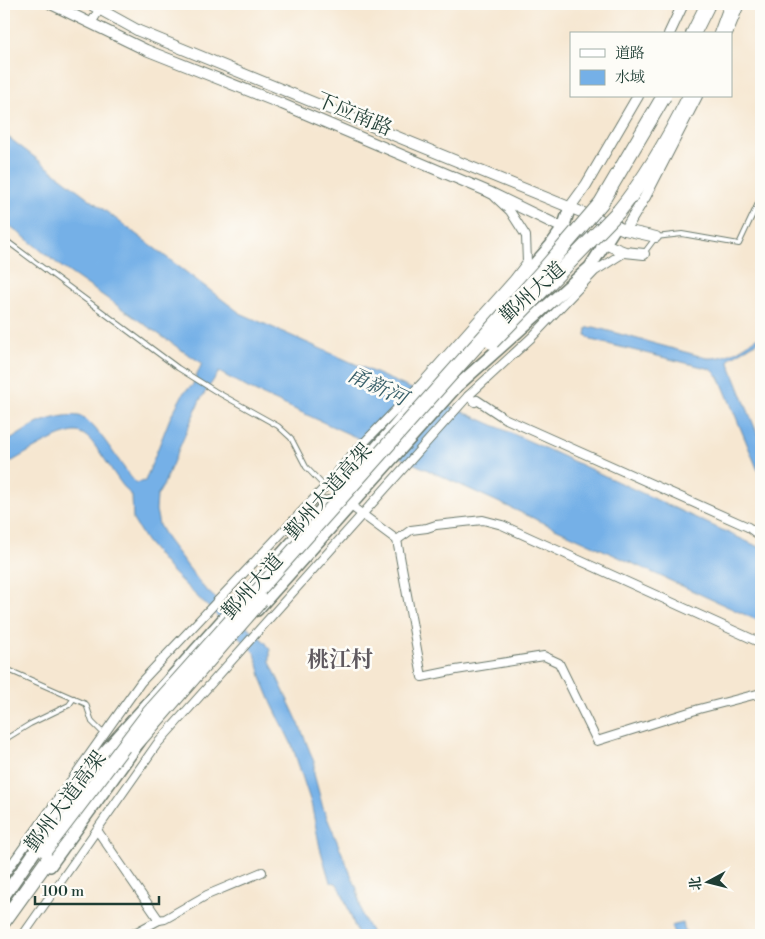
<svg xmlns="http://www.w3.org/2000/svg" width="765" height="939" viewBox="0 0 765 939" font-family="'Libre Bodoni','Noto Serif SC',serif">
  <rect width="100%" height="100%" fill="#fdfcf7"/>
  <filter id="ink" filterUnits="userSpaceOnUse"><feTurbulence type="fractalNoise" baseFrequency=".02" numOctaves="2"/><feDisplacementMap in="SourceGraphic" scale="10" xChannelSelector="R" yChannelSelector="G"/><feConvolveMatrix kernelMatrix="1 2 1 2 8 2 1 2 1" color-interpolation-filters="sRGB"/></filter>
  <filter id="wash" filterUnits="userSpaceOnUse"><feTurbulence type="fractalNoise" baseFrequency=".0096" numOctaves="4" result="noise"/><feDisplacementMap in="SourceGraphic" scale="20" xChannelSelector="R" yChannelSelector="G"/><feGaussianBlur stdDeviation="1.12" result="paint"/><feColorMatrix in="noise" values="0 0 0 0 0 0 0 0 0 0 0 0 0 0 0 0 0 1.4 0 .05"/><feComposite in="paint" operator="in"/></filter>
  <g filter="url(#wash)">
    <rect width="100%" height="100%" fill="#f6e7d1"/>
    <!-- water -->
    <g fill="#75b0e7" stroke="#4a768e">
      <path d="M4 134 240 313 538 445 761 548V622L248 388 219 372 200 400 163 486 157 496 156 510 159 525 167 539 204 588 266 643 270 650V662L299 724 314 762V774L323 808 357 889 362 915 373 935H358L341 890 336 883 330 882 320 848 311 803 292 745 272 704 262 680 255 653 171 571 146 541 133 520 132 496C117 481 108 462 95 446 91 440 84 433 77 432 60 431 20 457 4 466V443C17 437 28 427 41 422 51 418 68 414 79 416 95 419 123 470 136 483L145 481 170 418 184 392 192 386 202 363 186 353 63 268 4 221Z"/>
      <path d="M594 327 707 358C729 359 744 347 761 335V340L730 358 729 363 761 443V478L724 388 719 377 711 369 591 340 586 335 587 328Z"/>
      <path d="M683 923 686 935H675L671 926Z"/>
    </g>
  </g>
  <g filter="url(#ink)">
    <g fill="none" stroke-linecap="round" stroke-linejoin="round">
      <defs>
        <g id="lane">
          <path d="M4 239 178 368 215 391 278 426 291 438 306 467 325 487"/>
          <path d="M644 253 656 237 682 234 739 244 761 197"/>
          <path d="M4 668 86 704 92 722 104 734"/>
          <path d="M4 740 30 724 69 705 74 698"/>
        </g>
        <g id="street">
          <path d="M91 23 103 4"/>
          <path d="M468 396 475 402 477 400 504 418 748 527 756 533H761"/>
          <path d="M351 506 397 540 422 677 456 670 544 656 559 663 597 741 699 709 761 693"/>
          <path d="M397 540 411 530 427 528 436 525 483 520 502 525 761 643"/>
          <path d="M97 830 159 920"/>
          <path d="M4 875 141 682 325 487 350 457 422 383 514 279 527 262 526 236 510 211 495 197"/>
          <path d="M23 935 157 744 468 396 532 337 595 271 625 252"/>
          <path d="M131 935 159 920 165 919 207 895 262 872"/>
        </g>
        <g id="secondary">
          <path d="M51 4 146 50 282 104 489 192 563 228 625 252 644 254"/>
          <path d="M90 4 139 31 625 230 656 237"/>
          <path d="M728 31 739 4"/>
          <path d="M669 34 683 4"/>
          <path d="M570 207 586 185 638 96"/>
          <path d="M625 230 645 197 697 96"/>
        </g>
        <g id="primary">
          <path d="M368 457 551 245 563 228 570 207"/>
          <path d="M257 610 456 387 590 267 616 226"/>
          <path d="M50 866 140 741"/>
          <path d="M4 896 100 757 328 502"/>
        </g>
        <g id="highway">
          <path d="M693 34 708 4"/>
          <path d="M721 34 732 4"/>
          <path d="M619 211C647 177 670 136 690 96"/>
          <path d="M4 921 52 854"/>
        </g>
      </defs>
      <!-- lane casing -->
      <use href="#lane" stroke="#6a786b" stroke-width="6"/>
      <!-- street casing -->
      <use href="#street" stroke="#6a786b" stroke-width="10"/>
      <!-- secondary casing -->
      <use href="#secondary" stroke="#6a786b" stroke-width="12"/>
      <!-- primary casing -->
      <use href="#primary" stroke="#6a786b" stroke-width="14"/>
      <!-- highway casing -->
      <use href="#highway" stroke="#6a786b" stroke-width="16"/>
      <!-- lane -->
      <use href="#lane" stroke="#fff" stroke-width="4"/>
      <!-- street -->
      <use href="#street" stroke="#fff" stroke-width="8"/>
      <!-- secondary -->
      <use href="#secondary" stroke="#fff" stroke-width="10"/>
      <!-- primary -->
      <use href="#primary" stroke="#fff" stroke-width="11"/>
      <!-- highway -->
      <use href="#highway" stroke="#fff" stroke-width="14"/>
      <defs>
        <g id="highway-bridge">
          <path d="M492 342 619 211"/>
          <path d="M134 746 261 600"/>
          <path d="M45 850 149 713 541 273 601 203 664 96"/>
        </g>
      </defs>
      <!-- highway-bridge casing -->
      <use href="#highway-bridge" stroke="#6a786b" stroke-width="16" stroke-linecap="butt"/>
      <!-- highway-bridge -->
      <use href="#highway-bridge" stroke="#fff" stroke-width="14"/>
    </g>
  </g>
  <g text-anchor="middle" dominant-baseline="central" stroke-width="5" stroke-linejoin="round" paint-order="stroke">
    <!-- street labels -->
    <g font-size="20" fill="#1f3d34" stroke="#fdfcf7">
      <text transform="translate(354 115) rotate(23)">下应南路</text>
      <text transform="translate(533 293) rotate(-42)">鄞州大道</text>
      <text transform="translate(329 492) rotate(-49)">鄞州大道高架</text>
      <text transform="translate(253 587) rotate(-48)">鄞州大道</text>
      <text transform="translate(66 802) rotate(-53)">鄞州大道高架</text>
    </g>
    <!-- water labels -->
    <g font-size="21" font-style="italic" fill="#39606a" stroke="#fdfcf7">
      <text transform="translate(377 387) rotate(25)">甬新河</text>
    </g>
    <!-- quarter labels -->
    <g font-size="22" font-weight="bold" fill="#5f595f" stroke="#fdfcf7">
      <text x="340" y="660">桃江村</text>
    </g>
  </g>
  <!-- margin -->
  <rect width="765" height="939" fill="none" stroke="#fdfcf7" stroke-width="20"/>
  <!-- legend -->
  <rect x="570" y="32" width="162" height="65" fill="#fdfcf7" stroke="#a4b0a9"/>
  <rect x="580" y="49" width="25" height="8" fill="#ffffff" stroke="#a4b0a9"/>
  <text x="615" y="58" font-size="15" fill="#1f3d34">道路</text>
  <rect x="580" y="70" width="25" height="15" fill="#75b0e7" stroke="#a4b0a9"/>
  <text x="615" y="82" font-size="15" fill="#1f3d34">水域</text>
  <!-- north arrow -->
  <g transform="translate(708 882) rotate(263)" stroke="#fdfcf7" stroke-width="4" paint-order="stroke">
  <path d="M0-4L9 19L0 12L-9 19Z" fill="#1f3d34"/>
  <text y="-8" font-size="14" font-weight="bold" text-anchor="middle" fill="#1f3d34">北</text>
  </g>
  <!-- scale -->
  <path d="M35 896v8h124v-8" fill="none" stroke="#1f3d34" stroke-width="2.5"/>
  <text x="42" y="896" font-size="15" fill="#1f3d34" stroke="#fdfcf7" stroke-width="4" paint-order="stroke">100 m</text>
</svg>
